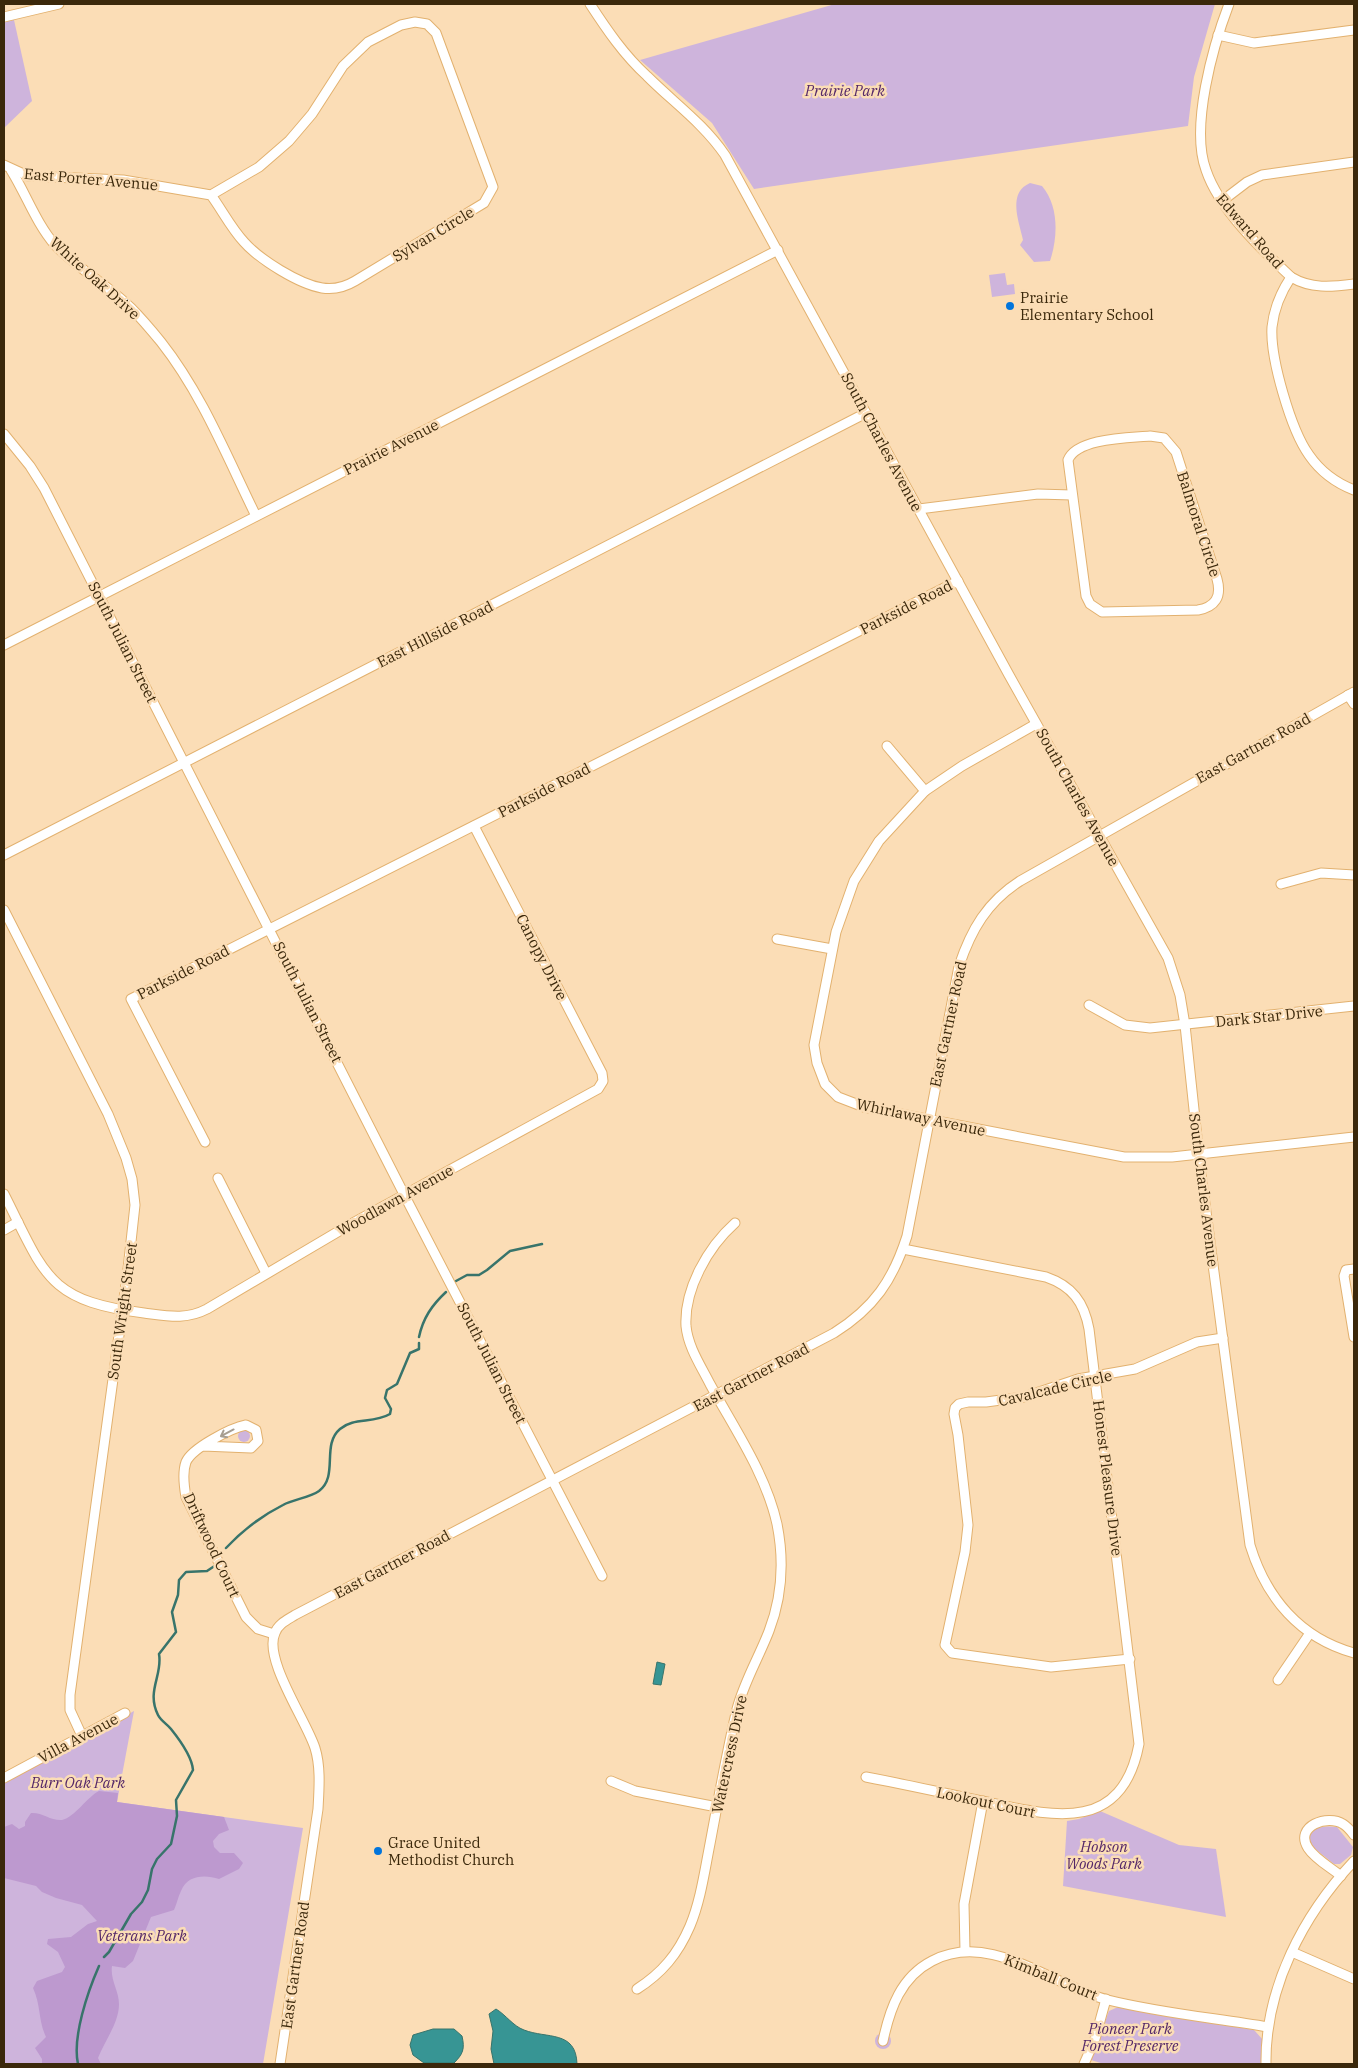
<svg xmlns="http://www.w3.org/2000/svg" width="1358" height="2068" viewBox="0 0 1358 2068" font-family="'IBM Plex Serif',serif">
  <rect width="100%" height="100%" fill="#fbddb6"/>
  <!-- green -->
  <g fill="#ceb4dc">
    <path d="M835 4H1215L1194 77 1188 126 754 189 712 123 640 60Z"/>
    <path d="M14 20 32 101 4 128V22Z"/>
    <path d="M1030 183 1042 186C1059 206 1058 237 1050 261L1034 262 1020 245 1023 240C1019 221 1007 193 1030 183Z"/>
    <path d="M1005 273 1007 285 1014 284 1015 294 992 297 989 275Z"/>
    <circle cx="244" cy="1436" r="6"/>
    <path d="M134 1711 117 1802 303 1828 263 2064H4V1783Z"/>
    <path d="M1100 1811 1179 1845 1216 1849 1226 1917 1063 1886 1067 1821 1079 1819Z"/>
    <path d="M1337 1827 1353 1847 1351 1855 1340 1864H1334L1310 1845C1303 1827 1325 1825 1337 1827Z"/>
    <path d="M1118 2007 1254 2030 1263 2040 1261 2064H1104L1091 2060 1109 2011Z"/>
    <circle cx="883" cy="2041" r="8"/>
  </g>
  <!-- forest -->
  <path fill="#bd99cf" d="M99 1791 118 1793 117 1802 224 1817 229 1830 219 1834 213 1841 214 1847 220 1853H234L243 1863 239 1869 219 1879C206 1875 188 1874 181 1891 178 1897 177 1903 174 1910L151 1917 133 1961 125 1968 112 1966C110 1980 119 1991 119 2004 119 2023 105 2040 98 2058L101 2064H42V2059L35 2048 46 2037C38 2020 41 2005 33 1988L37 1981 62 1972 65 1967 58 1952 47 1944 48 1939 71 1937 88 1924 97 1921 82 1905 56 1898 42 1892 36 1886 4 1878V1827L12 1824 19 1829 25 1826V1822L31 1813C42 1812 51 1821 62 1820 75 1817 87 1797 99 1791Z"/>
  <!-- water -->
  <g fill="#379594" stroke="#38746b">
    <path d="M657 1662 665 1664 661 1685 653 1684Z"/>
    <path d="M496 2009C506 2015 513 2026 524 2030 547 2039 576 2030 577 2064H494L491 2049 493 2031 489 2014Z"/>
    <path d="M433 2029H454L462 2036C465 2049 463 2054 454 2063H424L413 2055 410 2045 413 2035Z"/>
  </g>
  <g fill="none" stroke-linecap="round" stroke-linejoin="round">
    <!-- stream -->
    <g stroke="#38746b" stroke-width="2.5">
      <path d="M456 1281 467 1275H479L487 1270 510 1251 542 1244"/>
      <path d="M419 1337C423 1318 432 1305 446 1292"/>
      <path d="M226 1548C243 1530 261 1516 283 1505 294 1499 309 1498 319 1491 339 1476 321 1445 340 1429 354 1417 373 1424 390 1414L391 1409 385 1398 387 1390 397 1384 410 1353 419 1349V1343"/>
      <path d="M104 1957 109 1952 131 1914 142 1902 148 1890 152 1869 157 1859 171 1844 177 1816 176 1800 193 1770C192 1757 179 1739 171 1729 167 1724 161 1721 158 1715 146 1691 163 1675 159 1654L176 1632 172 1612 178 1595 179 1580 186 1572 207 1571 216 1565"/>
      <path d="M78 2064C72 2037 88 1991 99 1966"/>
    </g>
    <defs>
      <g id="minor">
        <path d="M590 4C607 30 624 55 647 76 674 103 703 123 725 155L1009 675 1168 958 1180 995 1185 1025 1200 1166 1250 1545C1266 1598 1300 1638 1354 1653"/>
        <path d="M1229 4C1213 46 1190 127 1206 170 1219 209 1261 249 1291 277 1311 289 1331 287 1354 284"/>
        <path d="M4 17 59 4"/>
        <path d="M1218 35 1254 43 1354 30"/>
        <path d="M4 165 28 176 123 180 211 195 259 167 289 141 312 114 343 66 368 42 401 25 415 22 427 24 436 33 493 187 484 203 355 281C345 287 335 290 322 288 299 284 260 260 244 242 231 228 222 210 211 195"/>
        <path d="M11 170C26 194 36 223 55 245 78 269 108 285 131 308 142 319 152 331 161 342 202 394 227 457 256 516"/>
        <path d="M1222 201 1247 182 1262 175 1354 162"/>
        <path d="M1291 277C1281 292 1274 308 1272 327 1270 358 1291 430 1309 455 1320 471 1336 483 1354 490"/>
        <path d="M4 434 30 466 44 488 410 1206 602 1576"/>
        <path d="M1150 436 1164 438 1176 452 1217 579C1222 597 1215 607 1198 610L1102 612 1090 604 1086 596 1068 460C1077 438 1128 438 1150 436Z"/>
        <path d="M919 509 1038 494 1072 495"/>
        <path d="M4 645 778 250"/>
        <path d="M1348 695 1354 704"/>
        <path d="M1036 724 962 766 925 791 879 841 854 881 836 932 814 1045 817 1063 825 1084 838 1097 864 1107 1124 1157H1172L1354 1137"/>
        <path d="M887 746 925 791"/>
        <path d="M4 855 866 413"/>
        <path d="M1281 884 1321 873 1354 875"/>
        <path d="M4 910 108 1114 126 1158 132 1179 135 1205 128 1269 70 1695V1710L82 1736"/>
        <path d="M777 939 832 949"/>
        <path d="M1089 1005 1125 1025 1150 1028 1354 1006"/>
        <path d="M205 1142 131 999 958 581"/>
        <path d="M218 1178 266 1273"/>
        <path d="M4 1194C45 1275 47 1301 144 1313 168 1316 186 1320 207 1309L351 1224 598 1089 603 1081 602 1073 474 826"/>
        <path d="M4 1230 18 1222"/>
        <path d="M1354 1269 1346 1270 1344 1276 1354 1337"/>
        <path d="M203 1446 251 1448 258 1441 256 1430 246 1425C231 1428 192 1448 186 1462 182 1473 184 1486 186 1497L246 1617 258 1629 274 1634"/>
        <path d="M1130 1659 1051 1667 952 1653 945 1645 965 1552 968 1525 958 1435 954 1414 955 1408 959 1404 968 1402H986L1024 1397 1078 1379 1135 1369 1197 1342 1223 1338"/>
        <path d="M1278 1680 1310 1633"/>
        <path d="M866 1777C903 1784 940 1792 977 1800 1045 1814 1121 1839 1139 1744L1089 1329C1084 1302 1072 1286 1046 1277L903 1249"/>
        <path d="M4 1778 125 1713"/>
        <path d="M611 1781 635 1791 717 1807"/>
        <path d="M1341 1876C1330 1867 1315 1859 1308 1848 1294 1826 1328 1814 1343 1824 1348 1827 1351 1831 1354 1835"/>
        <path d="M965 1951 964 1904 983 1801"/>
        <path d="M1292 1952 1354 1979"/>
        <path d="M637 1989C662 1973 678 1954 690 1926 700 1902 704 1875 709 1849 718 1802 726 1755 737 1709 744 1682 759 1657 769 1631 782 1597 784 1559 777 1524 766 1474 734 1428 710 1384 701 1366 688 1347 686 1326 684 1289 708 1247 735 1223"/>
        <path d="M883 2041C890 2008 901 1977 932 1961 991 1930 1052 1986 1108 2000 1160 2013 1215 2018 1268 2027"/>
        <path d="M280 2064 318 1809C319 1790 321 1767 315 1748 306 1720 263 1659 275 1633 278 1624 287 1620 295 1615L834 1333C874 1308 893 1280 907 1236L959 966C971 930 987 902 1020 881L1354 692"/>
        <path d="M1084 2064 1095 2039 1106 1999"/>
        <path d="M1266 2064C1265 1988 1303 1915 1354 1861"/>
      </g>
    </defs>
    <!-- minor casing -->
    <use href="#minor" stroke="#e2b16f" stroke-width="11"/>
    <!-- minor -->
    <use href="#minor" stroke="#fff" stroke-width="9"/>
  </g>
  <!-- one-way arrows -->
  <defs><path id="oneway-shaft" d="M-6 0H5M1.5-3L5.5 0L1.5 3" fill="none" stroke-width="1.6" stroke-linecap="round" stroke-linejoin="round" transform="scale(1.25)"/></defs>
  <use stroke="#a79e91" href="#oneway-shaft" transform="translate(227 1433) rotate(152)"/>
  <!-- markers -->
  <g fill="#0275dc" stroke="#fbddb6" stroke-width="2">
    <circle cx="1010" cy="306" r="5"/>
    <circle cx="378" cy="1851" r="5"/>
  </g>
  <g text-anchor="middle" dominant-baseline="central" stroke-width="5" stroke-linejoin="round" paint-order="stroke">
    <!-- park labels -->
    <g font-size="15" font-style="italic" fill="#542768" stroke="#fbddb6">
      <text x="845" y="90">Prairie Park</text>
      <text x="78" y="1782">Burr Oak Park</text>
      <text x="1104" y="1846">Hobson<tspan x="1104" dy="17">Woods Park</tspan></text>
      <text x="142" y="1935">Veterans Park</text>
      <text x="1130" y="2028">Pioneer Park<tspan x="1130" dy="17">Forest Preserve</tspan></text>
    </g>
    <!-- street labels -->
    <g font-size="15" fill="#3b280b" stroke="#fbddb6">
      <text transform="translate(91 179) rotate(5)">East Porter Avenue</text>
      <text transform="translate(1250 231) rotate(49)">Edward Road</text>
      <text transform="translate(433 234) rotate(-31)">Sylvan Circle</text>
      <text transform="translate(95 278) rotate(42)">White Oak Drive</text>
      <text transform="translate(882 442) rotate(62)">South Charles Avenue</text>
      <text transform="translate(391 447) rotate(-27)">Prairie Avenue</text>
      <text transform="translate(1199 524) rotate(72)">Balmoral Circle</text>
      <text transform="translate(906 607) rotate(-27)">Parkside Road</text>
      <text transform="translate(435 634) rotate(-27)">East Hillside Road</text>
      <text transform="translate(123 642) rotate(63)">South Julian Street</text>
      <text transform="translate(1253 748) rotate(-29)">East Gartner Road</text>
      <text transform="translate(544 790) rotate(-27)">Parkside Road</text>
      <text transform="translate(1078 797) rotate(61)">South Charles Avenue</text>
      <text transform="translate(542 957) rotate(63)">Canopy Drive</text>
      <text transform="translate(183 972) rotate(-27)">Parkside Road</text>
      <text transform="translate(308 1002) rotate(63)">South Julian Street</text>
      <text transform="translate(1269 1016) rotate(-6)">Dark Star Drive</text>
      <text transform="translate(948 1024) rotate(-78)">East Gartner Road</text>
      <text transform="translate(921 1117) rotate(12)">Whirlaway Avenue</text>
      <text transform="translate(1204 1190) rotate(83)">South Charles Avenue</text>
      <text transform="translate(395 1200) rotate(-29)">Woodlawn Avenue</text>
      <text transform="translate(122 1311) rotate(-82)">South Wright Street</text>
      <text transform="translate(492 1363) rotate(63)">South Julian Street</text>
      <text transform="translate(751 1377) rotate(-28)">East Gartner Road</text>
      <text transform="translate(1055 1388) rotate(-13)">Cavalcade Circle</text>
      <text transform="translate(1108 1478) rotate(83)">Honest Pleasure Drive</text>
      <text transform="translate(212 1545) rotate(65)">Driftwood Court</text>
      <text transform="translate(392 1564) rotate(-28)">East Gartner Road</text>
      <text transform="translate(78 1738) rotate(-28)">Villa Avenue</text>
      <text transform="translate(729 1754) rotate(-78)">Watercress Drive</text>
      <text transform="translate(986 1802) rotate(12)">Lookout Court</text>
      <text transform="translate(295 1965) rotate(-82)">East Gartner Road</text>
      <text transform="translate(1051 1977) rotate(22)">Kimball Court</text>
    </g>
    <!-- poi labels -->
    <g font-size="15" fill="#3b280b" stroke="#fbddb6" text-anchor="start">
      <text x="1020" y="297">Prairie<tspan x="1020" dy="17">Elementary School</tspan></text>
      <text x="388" y="1842">Grace United<tspan x="388" dy="17">Methodist Church</tspan></text>
    </g>
  </g>
  <!-- border -->
  <rect width="1358" height="2068" fill="none" stroke="#3b280b" stroke-width="10"/>
</svg>
